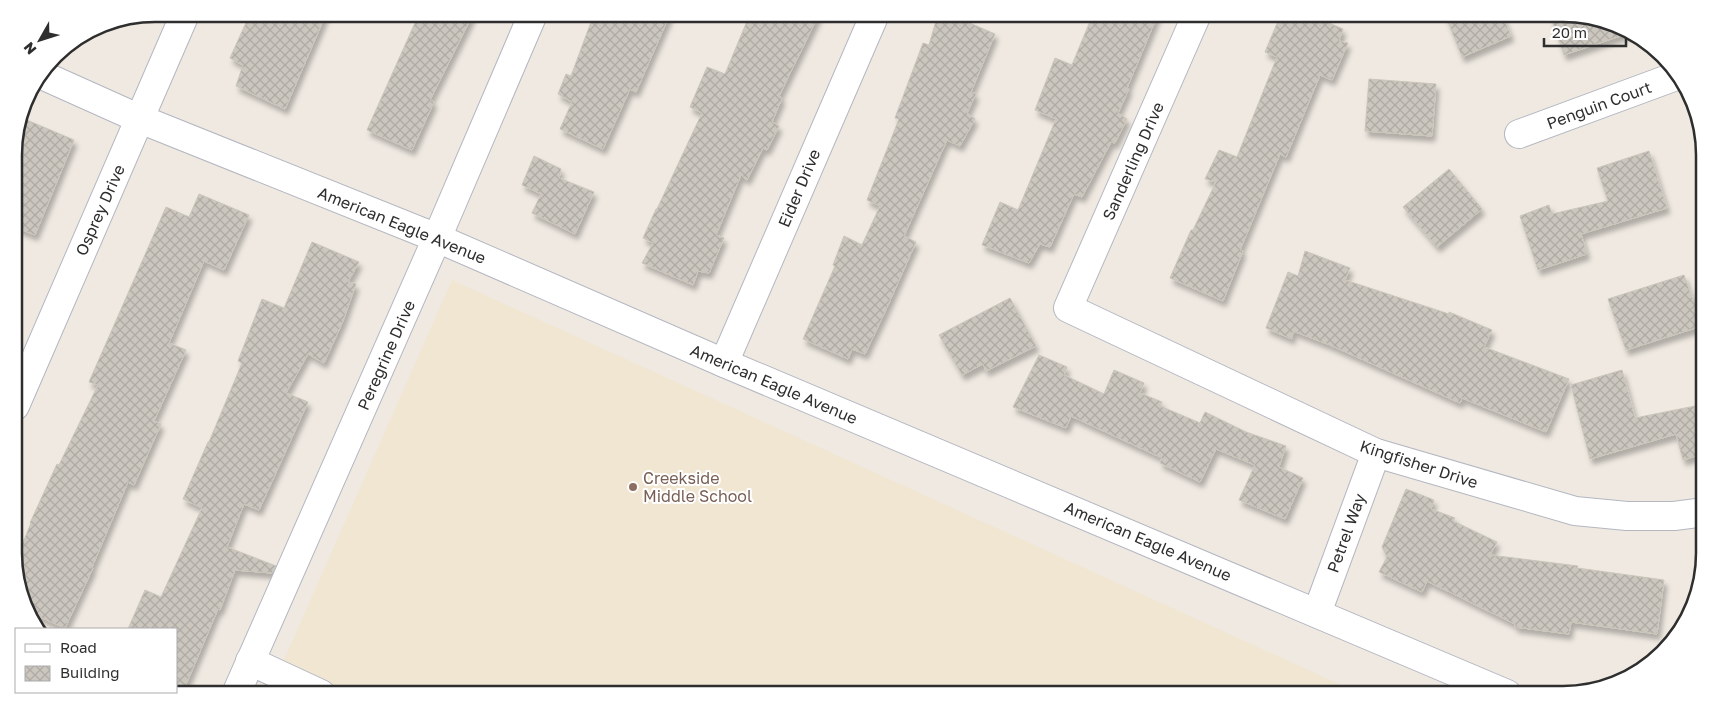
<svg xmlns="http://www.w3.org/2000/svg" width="1719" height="708" viewBox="0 0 1719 708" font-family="'Golos Text',sans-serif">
  <defs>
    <pattern id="building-cross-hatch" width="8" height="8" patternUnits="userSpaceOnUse" patternTransform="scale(1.25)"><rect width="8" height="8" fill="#cbc7bf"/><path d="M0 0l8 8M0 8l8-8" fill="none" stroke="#afaba4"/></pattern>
    <filter id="shadow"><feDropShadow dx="3" dy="5.5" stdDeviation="2.5" flood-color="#0004"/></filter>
  </defs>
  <rect width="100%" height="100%" fill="#efe9e1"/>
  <!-- education -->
  <path fill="#f0e6d1" d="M452 280 1361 694H269Z"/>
  <!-- building -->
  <g fill="url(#building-cross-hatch)" stroke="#cbc5ba" filter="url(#shadow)">
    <path d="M250 14H326L285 109 236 86 243 65 230 58Z"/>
    <path d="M419 14H473L430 100 434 102 412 150 367 130Z"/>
    <path d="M594 14H670L636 92 630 89 603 149 560 129 572 102 558 94 566 74 571 76Z"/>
    <path d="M750 14H819L779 96 782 98 772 122 779 126 767 150 763 148 747 180 741 175 716 235 724 238 709 273 698 271 693 285 642 263 653 243 643 238 656 209H657L702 113 690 107 707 67 725 74Z"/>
    <path d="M938 14H949L995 34 971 92 976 94 967 113 975 119 960 146 947 140 904 236 916 242 884 314 865 354 852 349 848 359 803 339 835 266 833 265 844 236 862 245 880 206 867 200 899 119 895 118 923 43 929 45Z"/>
    <path d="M1093 14H1158L1127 88 1129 89 1118 113 1127 119 1115 143 1111 142 1082 197 1074 194 1050 247 1040 244 1029 263 982 245 1000 202 1018 210 1056 119 1035 110 1055 58 1072 65Z"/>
    <path d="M1281 14H1308L1343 29 1339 41 1348 43 1332 80 1320 75 1286 157 1280 154 1240 250 1243 251 1223 301 1170 278 1191 230H1193L1216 182 1205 179 1219 150 1237 157 1277 57 1265 52Z"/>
    <path d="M1445 14H1502L1511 36 1462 57Z"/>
    <path d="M1550 14H1564L1618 24 1629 33 1564 55Z"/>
    <path d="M1369 79 1436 84 1432 136 1365 131Z"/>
    <path d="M22 118 74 140 35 235 14 227V146Z"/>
    <path d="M1649 151 1667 208 1581 234 1587 254 1538 270 1520 216 1549 205 1552 214 1608 201 1597 168Z"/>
    <path d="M534 156 561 169 559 178 594 192 575 234 532 213 541 194 522 185Z"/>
    <path d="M1449 169 1482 209 1437 247 1403 207Z"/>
    <path d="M199 194 249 215 224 270 204 261 169 343 186 350 154 421 161 424 134 485 128 482 92 567 93 568 65 628 33 614 15 572V562L31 523H30L57 464 59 465 98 385 89 382 166 207 189 217Z"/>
    <path d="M312 242 359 262 348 282 356 284 343 321 324 363 308 354 286 393 308 402 259 510 244 504 227 547 276 566 272 573 235 570 220 610 218 609 182 694H176V629H128L145 590 161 597 202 508 183 499 208 442H209L242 363 238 361 262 299 284 308Z"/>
    <path d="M1305 251 1350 268 1345 280 1449 314V312L1492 330 1484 347 1569 379 1546 432 1462 398 1460 403 1330 345 1293 331 1292 339 1266 328 1288 272 1298 276Z"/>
    <path d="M1684 275 1693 300 1699 298 1705 316V325L1626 350 1608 299Z"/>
    <path d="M1010 298 1036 346 986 371 983 364 962 375 939 335Z"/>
    <path d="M1039 355 1067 367 1064 375 1104 394 1114 370 1144 383 1140 393 1162 402 1160 406 1200 423 1205 412 1246 432 1286 446 1279 467 1303 478 1285 519 1239 500 1255 465 1216 449 1200 482 1160 463 1162 458 1071 416 1066 428 1013 407Z"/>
    <path d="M1622 370 1635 418 1705 404V453L1683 460 1676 434 1590 459 1571 385Z"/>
    <path d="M1406 489 1434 500 1431 509 1455 518 1453 521 1497 542 1490 555 1578 566 1577 568 1664 580 1657 634 1571 622 1569 634 1515 627V624L1427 581 1422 592 1379 572 1387 557 1382 547Z"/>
  </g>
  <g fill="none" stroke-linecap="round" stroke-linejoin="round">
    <defs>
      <g id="minor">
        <path d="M1197 14 1068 308 1376 453 1575 511 1627 516H1674L1705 512"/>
        <path d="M42 75 140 119 437 238 724 363 1507 694"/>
        <path d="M1519 134 1679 75"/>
        <path d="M724 363 875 14"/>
        <path d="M15 406 185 14"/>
        <path d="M1317 613 1376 453"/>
        <path d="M250 661 321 694"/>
        <path d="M236 694 437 238 533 14"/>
      </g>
    </defs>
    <!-- minor casing -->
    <use href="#minor" stroke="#b4b7c1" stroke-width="30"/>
    <!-- minor -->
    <use href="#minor" stroke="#fff" stroke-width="28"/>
  </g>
  <!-- markers -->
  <circle fill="#8d6e63" stroke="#fff" stroke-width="2" cx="633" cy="487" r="5"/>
  <g text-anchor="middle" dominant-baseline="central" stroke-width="4" stroke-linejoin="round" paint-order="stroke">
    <!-- street labels -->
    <g font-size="16" fill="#2e2e2e" stroke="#fff">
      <text transform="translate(1599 105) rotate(-20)">Penguin Court</text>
      <text transform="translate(1133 161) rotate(-66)">Sanderling Drive</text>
      <text transform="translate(799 188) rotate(-67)">Eider Drive</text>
      <text transform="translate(100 210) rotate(-66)">Osprey Drive</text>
      <text transform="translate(402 225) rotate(22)">American Eagle Avenue</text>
      <text transform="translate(386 355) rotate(-66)">Peregrine Drive</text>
      <text transform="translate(774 384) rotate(23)">American Eagle Avenue</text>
      <text transform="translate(1419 464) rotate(18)">Kingfisher Drive</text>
      <text transform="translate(1346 533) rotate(-70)">Petrel Way</text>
      <text transform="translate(1148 541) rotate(23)">American Eagle Avenue</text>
    </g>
    <!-- education labels -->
    <g font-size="16" fill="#785e54" stroke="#fff" text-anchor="start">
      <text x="643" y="478">Creekside<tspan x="643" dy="18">Middle School</tspan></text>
    </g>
  </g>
  <!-- crop -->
  <path d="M0 0H1719V708H0ZM155 22H1563A133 133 0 0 1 1696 155V553A133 133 0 0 1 1563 686H155A133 133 0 0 1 22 553V155A133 133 0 0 1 155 22Z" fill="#fff" fill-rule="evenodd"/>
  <path fill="none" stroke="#2e2e2e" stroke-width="2.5" d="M155 22H1563A133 133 0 0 1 1696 155V553A133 133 0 0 1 1563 686H155A133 133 0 0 1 22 553V155A133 133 0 0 1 155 22Z"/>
  <!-- legend -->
  <rect x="15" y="628" width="162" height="65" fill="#ffffff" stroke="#ababab"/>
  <rect x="25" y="644" width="25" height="8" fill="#ffffff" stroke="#ababab"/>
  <text x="60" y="653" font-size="15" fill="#2e2e2e">Road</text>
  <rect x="25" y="666" width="25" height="15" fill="url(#building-cross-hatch)" stroke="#ababab"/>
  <text x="60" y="678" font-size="15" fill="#2e2e2e">Building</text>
  <!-- north arrow -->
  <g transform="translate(40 40) rotate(231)" stroke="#ffffff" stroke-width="4" paint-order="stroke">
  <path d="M0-4L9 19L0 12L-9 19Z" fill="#2e2e2e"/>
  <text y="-8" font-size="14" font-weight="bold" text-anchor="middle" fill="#2e2e2e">N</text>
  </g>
  <!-- scale -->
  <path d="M1544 38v8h82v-8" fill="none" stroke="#2e2e2e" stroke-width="2.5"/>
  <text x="1552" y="38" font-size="15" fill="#2e2e2e" stroke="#ffffff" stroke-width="4" paint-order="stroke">20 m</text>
</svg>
